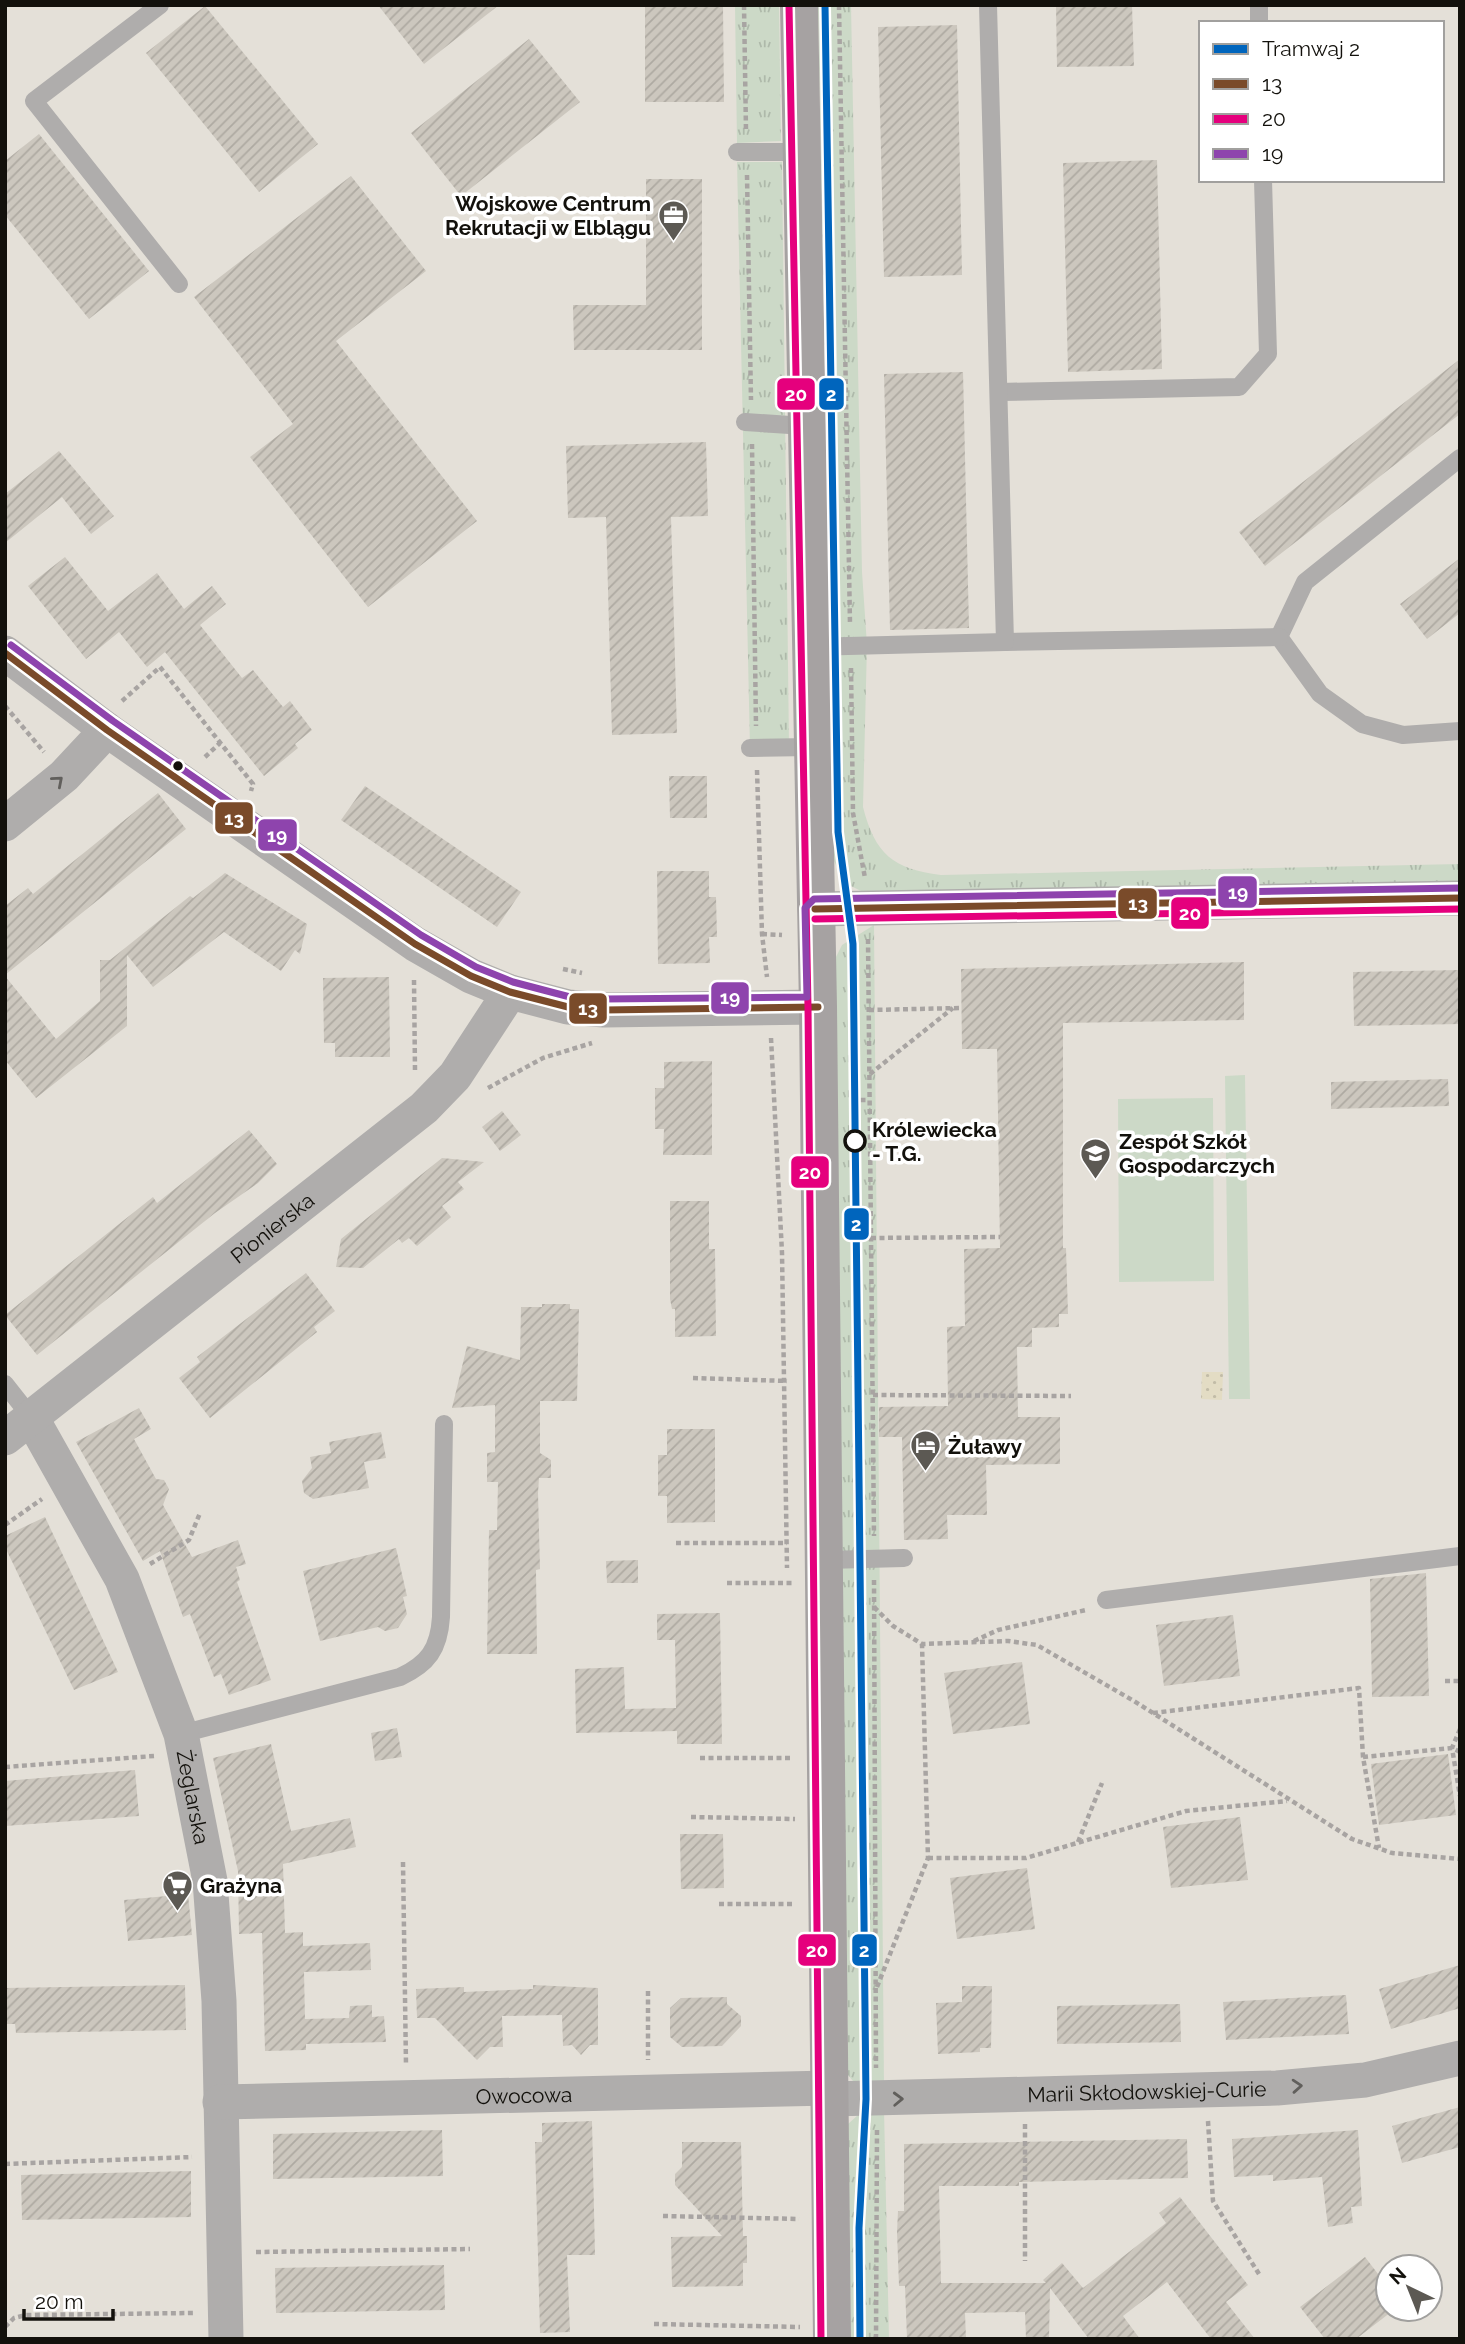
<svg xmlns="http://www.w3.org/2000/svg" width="1465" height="2344" viewBox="0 0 1465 2344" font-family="Raleway,sans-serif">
  <defs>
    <pattern id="grass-tufts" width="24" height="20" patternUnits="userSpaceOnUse" patternTransform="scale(1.75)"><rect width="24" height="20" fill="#ccd9c7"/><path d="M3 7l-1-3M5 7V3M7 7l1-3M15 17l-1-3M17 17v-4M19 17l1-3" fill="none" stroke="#aeb9aa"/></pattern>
    <pattern id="sand-dots" width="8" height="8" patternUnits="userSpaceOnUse" patternTransform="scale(1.75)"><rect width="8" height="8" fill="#e3dcc4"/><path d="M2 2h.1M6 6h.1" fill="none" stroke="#c2bca7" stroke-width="1.8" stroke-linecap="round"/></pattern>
    <pattern id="building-hatch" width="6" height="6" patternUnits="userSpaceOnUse" patternTransform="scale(1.75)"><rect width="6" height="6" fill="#ccc7be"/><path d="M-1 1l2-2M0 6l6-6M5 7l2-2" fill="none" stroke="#aeaaa2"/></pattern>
  </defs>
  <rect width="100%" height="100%" fill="#e4e0d8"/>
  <!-- grass -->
  <g fill="url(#grass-tufts)">
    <path d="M735 5H779L781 141 737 143Z"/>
    <path d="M818 5H851L862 572 867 645 863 807C875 854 893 869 941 875L1460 864V885L861 891 845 883 834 861Z"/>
    <path d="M737 162H782L789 747 750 748Z"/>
    <path d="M874 925 884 2086 853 2081 848 2075 834 961 842 945Z"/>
    <path d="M884 2109 889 2339H851L848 2124 858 2115Z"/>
  </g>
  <!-- sand -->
  <path fill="url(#sand-dots)" d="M1202 1372H1223L1222 1400 1201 1399Z"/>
  <!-- park -->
  <g fill="#ccd9c7">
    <path d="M1245 1075 1250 1399H1229L1225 1076Z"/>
    <path d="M1213 1098 1214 1281 1119 1282 1118 1099Z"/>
  </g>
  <!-- building -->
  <g fill="url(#building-hatch)">
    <path d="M378 5H499L424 64Z"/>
    <path d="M645 5H723L724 102H645Z"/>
    <path d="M1056 5H1132L1134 66 1057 67Z"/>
    <path d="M205 6 318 144 259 192 146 53Z"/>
    <path d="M957 25 962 275 884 277 878 27Z"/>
    <path d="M529 39 580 102 461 196 411 133Z"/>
    <path d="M39 134 149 271 89 319 5 215V161Z"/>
    <path d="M1157 160 1162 369 1068 372 1063 163Z"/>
    <path d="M351 176 426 271 336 341 477 521 368 607 250 457 293 424 194 297Z"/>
    <path d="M646 179H702V350H574L573 305H646Z"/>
    <path d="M1460 359V414L1265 566 1239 532Z"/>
    <path d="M963 372 969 628 890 630 884 374Z"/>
    <path d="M706 442 708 516 671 517 677 733 612 735 606 517 568 518 566 446Z"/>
    <path d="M59 451 114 516 91 534 62 497 5 543V494Z"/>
    <path d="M65 557 108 611 157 573 184 609 212 586 226 604 200 625 242 678 253 670 283 707 290 701 312 730 295 744 298 748 264 776 165 652 147 667 119 632 86 659 28 586Z"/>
    <path d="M1460 558V613L1427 639 1400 604Z"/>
    <path d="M669 776H707V818H670Z"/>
    <path d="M365 786 521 892 497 927 341 820Z"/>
    <path d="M158 793 186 829 5 975V906L28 888 33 894Z"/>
    <path d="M657 871H709V897H716L717 937H709L710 963 658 964Z"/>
    <path d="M225 873 307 924 300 954 295 950 281 971 224 932 153 987 127 955V1026L36 1098 5 1060V976L56 1039 100 1001V960H110L190 896 193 898Z"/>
    <path d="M1244 962V1020L1063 1023V1248H1066L1068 1314H1059V1327L1032 1328V1347H1017L1018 1417H1060V1464L986 1465 987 1515H947L948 1539 904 1540 902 1437H879V1407L948 1406 947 1327 965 1326 964 1249 1000 1248 997 1049H962L961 969Z"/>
    <path d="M1460 970V1024L1354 1026 1353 972Z"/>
    <path d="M389 977 390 1057H335V1043H324L323 978Z"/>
    <path d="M712 1061V1155H663L664 1129H655V1088H664V1062Z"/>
    <path d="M1448 1079 1449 1106 1331 1109V1082Z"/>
    <path d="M502 1111 521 1135 500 1151 482 1127Z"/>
    <path d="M249 1130 277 1164 258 1183 215 1213 37 1355 5 1315 153 1197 157 1203Z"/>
    <path d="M442 1158 484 1162 458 1182 464 1189 442 1206 451 1217 417 1246 409 1238 402 1243 399 1239 363 1268 336 1267 341 1239Z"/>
    <path d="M670 1201H709V1249H715L716 1336 675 1337V1309H672L670 1299Z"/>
    <path d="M306 1273 335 1311 314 1327 317 1332 210 1418 179 1378 200 1362 197 1357Z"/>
    <path d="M542 1304H570V1309H579L577 1401H540V1453L551 1460V1478H539L538 1493 540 1569 536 1570 537 1654H487L489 1530H497L498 1482H487V1453L495 1452V1405L452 1408 467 1346 520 1360 521 1307H542Z"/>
    <path d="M139 1408 151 1429 134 1439 156 1479 164 1480 169 1489 163 1505 192 1557 238 1540 246 1564 236 1567 240 1580 237 1582 271 1680 229 1695 221 1674 214 1677 190 1614 183 1617 160 1551 143 1561 76 1442Z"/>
    <path d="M667 1429H715V1522L667 1523V1496H658V1455H667Z"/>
    <path d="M381 1432 386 1458 364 1462 369 1488 313 1499 304 1493 302 1481 312 1468 310 1457 331 1453 329 1442Z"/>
    <path d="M45 1517 118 1672 74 1690 5 1547V1536Z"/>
    <path d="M396 1548 407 1596 403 1597 407 1614 398 1628 385 1631 378 1627 320 1641 303 1571Z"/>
    <path d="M638 1560V1583H607L606 1561Z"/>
    <path d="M1426 1573 1429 1696 1372 1697 1370 1579Z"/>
    <path d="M720 1613 722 1744H677V1731L576 1733 575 1669 624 1667 625 1709 676 1708 675 1640H657V1614Z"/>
    <path d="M1233 1615 1240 1676 1164 1686 1156 1625Z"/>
    <path d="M1022 1662 1030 1724 953 1734 944 1673Z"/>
    <path d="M397 1728 402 1757 375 1761 371 1733Z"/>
    <path d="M271 1744 291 1831 350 1818 356 1847 283 1864 285 1933 303 1932V1946L370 1943 371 1970 304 1972 305 2019 349 2018 350 2006 372 2005V2017L384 2016 386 2042 306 2044V2050L265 2051 262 1933 239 1934 238 1871 213 1758Z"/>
    <path d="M1448 1754 1456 1815 1379 1825 1371 1764Z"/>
    <path d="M135 1770 139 1816 5 1826V1781Z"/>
    <path d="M1240 1817 1248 1880 1171 1888 1163 1827Z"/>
    <path d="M680 1834H723L724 1888 681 1889Z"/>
    <path d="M1027 1868 1035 1929 957 1939 950 1878Z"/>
    <path d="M188 1894 192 1935 128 1941 124 1900Z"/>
    <path d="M1460 1965V2008L1391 2029 1379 1989Z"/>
    <path d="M185 1985 186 2030 16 2033 15 2024H5V1988Z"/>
    <path d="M533 1985 598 1988V2045H590L581 2055 572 2045 563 2046 562 2015 502 2016 503 2047H490L477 2060 435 2018H417L416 1989 464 1987V1992L533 1989Z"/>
    <path d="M962 1986H992L991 2048H980V2052L938 2054 936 2003 962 2002Z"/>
    <path d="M1346 1995 1349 2034 1226 2040 1223 2002Z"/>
    <path d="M727 1997V2004L741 2016V2026L722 2046 682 2047 670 2037V2008L681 1998Z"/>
    <path d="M1180 2004 1181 2042 1057 2044V2006Z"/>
    <path d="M1460 2107V2147L1402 2163 1392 2126Z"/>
    <path d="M592 2121 595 2255H567L570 2332 540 2333 535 2142H542V2123Z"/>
    <path d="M442 2130 443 2176 273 2179V2134Z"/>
    <path d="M1358 2130 1362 2206 1351 2207 1353 2223 1328 2227 1322 2177 1273 2181V2175L1234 2177 1232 2139Z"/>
    <path d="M1187 2139 1188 2178 1019 2182V2186H939L941 2283H1046L1043 2280 1062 2263 1083 2288 1166 2223 1159 2213 1180 2197 1248 2285 1226 2302 1255 2339H1211L1167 2282 1123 2316 1140 2339H1089L1050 2288 1049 2339H1026L1025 2312 965 2313 966 2339H907L905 2286H899L897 2232 898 2211H904V2144Z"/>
    <path d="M682 2142H741L743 2236H747V2263H743V2286L672 2287 671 2237 722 2236 675 2185V2174L682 2167Z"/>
    <path d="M191 2171V2217L22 2220 21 2175Z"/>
    <path d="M1365 2257 1388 2287V2309H1395L1356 2339H1325L1300 2307Z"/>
    <path d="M444 2265 445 2310 276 2313 275 2268Z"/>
  </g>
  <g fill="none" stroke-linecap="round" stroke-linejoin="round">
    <!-- path -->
    <g stroke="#a8a4a2" stroke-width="4.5" stroke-dasharray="5 3.5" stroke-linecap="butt">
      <path d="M744 5 746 131"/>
      <path d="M839 5 850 624"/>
      <path d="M747 175 751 400"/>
      <path d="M752 444 756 726"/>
      <path d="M851 668 853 813 865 878"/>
      <path d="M122 701 160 667 253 784 251 791"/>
      <path d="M5 706 44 752"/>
      <path d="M205 757 220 743"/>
      <path d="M757 770 762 934 767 977"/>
      <path d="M762 934 782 935"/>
      <path d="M868 939 874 1536"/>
      <path d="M563 969 582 973"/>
      <path d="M414 980 415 1070"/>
      <path d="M869 1010 962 1008"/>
      <path d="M771 1038 782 1253 787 1568"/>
      <path d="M870 1074 953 1008"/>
      <path d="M488 1088 543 1058 592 1043"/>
      <path d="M852 1100H869"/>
      <path d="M871 1238 1000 1237"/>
      <path d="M693 1378 787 1381"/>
      <path d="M873 1395 1071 1396"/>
      <path d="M5 1525 42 1499"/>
      <path d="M676 1543H787"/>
      <path d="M150 1564 189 1540 200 1513"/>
      <path d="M874 1580 876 2068"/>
      <path d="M727 1583H793"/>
      <path d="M874 1607 893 1626 922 1644 1008 1641 1037 1645 1134 1701 1352 1839 1392 1853 1460 1859"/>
      <path d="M974 1641 998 1630 1086 1610"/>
      <path d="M1445 1681H1458L1460 1685"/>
      <path d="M1153 1713 1359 1688 1363 1757 1379 1848"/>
      <path d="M1460 1729 1452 1748 1460 1796"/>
      <path d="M1363 1757 1452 1748 1460 1752"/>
      <path d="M700 1758H793"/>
      <path d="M5 1767 154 1756"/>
      <path d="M691 1817 795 1819"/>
      <path d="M1078 1842 1102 1783"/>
      <path d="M928 1858H1026L1186 1811 1287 1801"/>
      <path d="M403 1862 406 2065"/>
      <path d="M719 1904H795"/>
      <path d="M877 1987 928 1858 922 1644"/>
      <path d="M648 1991V2060"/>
      <path d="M1208 2121 1213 2201 1259 2274"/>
      <path d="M1025 2124V2261"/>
      <path d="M5 2164 192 2157"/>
      <path d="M663 2216 799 2219"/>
      <path d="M256 2252 470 2249"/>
      <path d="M654 2324 800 2327"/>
      <path d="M5 2327 14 2318 26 2315 193 2313"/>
      <path d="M876 2339 877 2129"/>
    </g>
    <!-- service -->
    <g stroke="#afadac" stroke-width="18">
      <path d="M160 5 34 101 179 284"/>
      <path d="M1259 5V23"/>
      <path d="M737 152H801"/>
      <path d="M1000 392 1239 387 1268 354 1263 180"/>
      <path d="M745 422 805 426"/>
      <path d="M1279 637 1305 582 1460 458"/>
      <path d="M1279 637 1320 694 1362 724 1403 735 1460 731"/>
      <path d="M1005 642 1279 637"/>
      <path d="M809 647 1005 642 988 5"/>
      <path d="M750 748 811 747"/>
      <path d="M5 1384 31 1417"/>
      <path d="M826 1560 904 1558"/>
      <path d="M1106 1600 1460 1556"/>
      <path d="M181 1734 400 1677C428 1664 439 1649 441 1617L444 1424"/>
    </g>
    <!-- minor -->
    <g stroke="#afadac" stroke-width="35">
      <path d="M5 653 107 730 415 944 471 976 510 992 568 1007 604 1010 818 1007"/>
      <path d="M5 824 64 776 107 730"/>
      <path d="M815 909 1460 898"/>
      <path id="s1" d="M31 1417 122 1579 181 1734 210 1881 219 2001 226 2339"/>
      <path id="s2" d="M5 1438 424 1108 455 1076 510 992"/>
      <path id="s3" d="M830 2099 1277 2088 1365 2080 1460 2058"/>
      <path id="s4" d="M220 2102 830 2088"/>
    </g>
    <!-- secondary -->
    <path stroke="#a6a2a2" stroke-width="38" d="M799 5 818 1007 832 2339"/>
    <defs>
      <g id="bus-1">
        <path d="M5 653 107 730 415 944 471 976 510 992 568 1007 604 1010 818 1007"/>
        <path d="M815 909 1460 898"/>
      </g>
      <g id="bus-2">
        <path d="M789 5 808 1007 821 2339"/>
        <path d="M815 919 1460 909"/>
      </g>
      <path id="bus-3" d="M11 645 113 721 421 935 476 967 513 982 570 997 604 999 807 997 805 908 814 899 1460 888"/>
    </defs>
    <!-- bus-1 casing -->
    <use href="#bus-1" stroke="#fff" stroke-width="12"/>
    <!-- bus-2 casing -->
    <use href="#bus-2" stroke="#fff" stroke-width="12"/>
    <!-- bus-3 casing -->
    <use href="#bus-3" stroke="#fff" stroke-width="12"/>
    <!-- bus-1 -->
    <use href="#bus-1" stroke="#7a4b2a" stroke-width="7"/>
    <!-- bus-2 -->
    <use href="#bus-2" stroke="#e5007d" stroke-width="7"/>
    <!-- bus-3 -->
    <use href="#bus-3" stroke="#8e44ad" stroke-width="7"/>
    <defs>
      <path id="tram-1" d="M825 5 838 832 853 944 866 2099 859 2228 860 2339"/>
    </defs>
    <!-- tram-1 casing -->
    <use href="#tram-1" stroke="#fff" stroke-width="12"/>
    <!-- tram-1 -->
    <use href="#tram-1" stroke="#0065bd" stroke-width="7"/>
  </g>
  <!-- one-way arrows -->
  <defs><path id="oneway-chevron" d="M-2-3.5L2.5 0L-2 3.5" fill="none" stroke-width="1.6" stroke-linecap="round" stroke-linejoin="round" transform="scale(1.75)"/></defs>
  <g stroke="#615f5c">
    <use href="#oneway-chevron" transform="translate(58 781) rotate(-41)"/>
    <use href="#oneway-chevron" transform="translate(1297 2086) rotate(-4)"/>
    <use href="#oneway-chevron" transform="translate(898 2099) rotate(-2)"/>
  </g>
  <!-- icons -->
  <defs>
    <symbol id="office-pin" viewBox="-11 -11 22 30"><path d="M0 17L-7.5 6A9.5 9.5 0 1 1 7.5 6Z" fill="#5c5953" stroke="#fff"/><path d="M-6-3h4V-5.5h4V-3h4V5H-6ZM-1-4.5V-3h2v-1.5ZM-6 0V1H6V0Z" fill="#fff"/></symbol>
    <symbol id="school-pin" viewBox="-11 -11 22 30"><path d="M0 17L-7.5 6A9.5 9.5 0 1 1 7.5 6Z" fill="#5c5953" stroke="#fff"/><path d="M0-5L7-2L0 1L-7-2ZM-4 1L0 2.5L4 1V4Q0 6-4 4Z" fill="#fff"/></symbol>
    <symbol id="hotel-pin" viewBox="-11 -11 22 30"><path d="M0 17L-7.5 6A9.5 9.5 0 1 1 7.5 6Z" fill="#5c5953" stroke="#fff"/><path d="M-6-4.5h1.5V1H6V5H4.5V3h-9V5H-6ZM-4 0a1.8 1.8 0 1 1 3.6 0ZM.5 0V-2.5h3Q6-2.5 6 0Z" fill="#fff"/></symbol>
    <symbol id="supermarket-pin" viewBox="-11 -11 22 30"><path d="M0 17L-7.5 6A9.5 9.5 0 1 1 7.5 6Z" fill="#5c5953" stroke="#fff"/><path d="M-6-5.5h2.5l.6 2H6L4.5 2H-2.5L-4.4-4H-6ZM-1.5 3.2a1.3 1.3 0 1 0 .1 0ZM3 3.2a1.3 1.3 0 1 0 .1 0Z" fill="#fff"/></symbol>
  </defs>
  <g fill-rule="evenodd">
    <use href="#office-pin" x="656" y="198" width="35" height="47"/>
    <use href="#school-pin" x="1078" y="1136" width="35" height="47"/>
    <use href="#hotel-pin" x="908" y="1428" width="35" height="47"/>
    <use href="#supermarket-pin" x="160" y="1868" width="35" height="47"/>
  </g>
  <!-- markers -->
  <circle fill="#13110c" stroke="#fff" stroke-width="2.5" cx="178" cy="766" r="6"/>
  <circle fill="#fff" stroke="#13110c" stroke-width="3.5" cx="855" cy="1141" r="10"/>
  <g text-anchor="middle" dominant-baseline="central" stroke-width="7" stroke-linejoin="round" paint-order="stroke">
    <!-- poi labels -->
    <g font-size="21" font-weight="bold" fill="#13110c" stroke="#fff" text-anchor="start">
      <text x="651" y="203" text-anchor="end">Wojskowe Centrum<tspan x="651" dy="24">Rekrutacji w Elblągu</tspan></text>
      <text x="1119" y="1141">Zespół Szkół<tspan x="1119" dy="24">Gospodarczych</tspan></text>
      <text x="948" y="1446">Żuławy</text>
      <text x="200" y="1885">Grażyna</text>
    </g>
    <!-- stop labels -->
    <g font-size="21" font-weight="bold" fill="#13110c" stroke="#fff" text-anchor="start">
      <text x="872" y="1129">Królewiecka<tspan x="872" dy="24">- T.G.</tspan></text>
    </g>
    <!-- street labels -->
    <g font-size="21" fill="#13110c" stroke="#fff">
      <text stroke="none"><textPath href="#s2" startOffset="340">Pionierska</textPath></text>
      <text stroke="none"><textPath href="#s1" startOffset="416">Żeglarska</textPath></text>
      <text stroke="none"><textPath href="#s3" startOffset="317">Marii Skłodowskiej-Curie</textPath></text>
      <text stroke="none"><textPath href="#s4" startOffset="304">Owocowa</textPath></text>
    </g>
  </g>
  <g stroke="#fff" stroke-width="2.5">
    <rect x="776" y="377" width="40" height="34" rx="7" fill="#e5007d"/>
    <rect x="818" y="377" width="27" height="34" rx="7" fill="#0065bd"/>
    <rect x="214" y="801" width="40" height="34" rx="7" fill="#7a4b2a"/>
    <rect x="257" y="818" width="41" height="34" rx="7" fill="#8e44ad"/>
    <rect x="1217" y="875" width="41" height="34" rx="7" fill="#8e44ad"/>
    <rect x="1117" y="887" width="41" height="33" rx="7" fill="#7a4b2a"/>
    <rect x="1170" y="896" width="40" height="34" rx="7" fill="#e5007d"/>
    <rect x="710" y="981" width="40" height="34" rx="7" fill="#8e44ad"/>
    <rect x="568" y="992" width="40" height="33" rx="7" fill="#7a4b2a"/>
    <rect x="790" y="1155" width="40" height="34" rx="7" fill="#e5007d"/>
    <rect x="843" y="1207" width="27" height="34" rx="7" fill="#0065bd"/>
    <rect x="851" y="1933" width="27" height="34" rx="7" fill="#0065bd"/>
    <rect x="797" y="1933" width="40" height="34" rx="7" fill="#e5007d"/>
  </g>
  <g font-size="19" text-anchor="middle" font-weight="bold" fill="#fff">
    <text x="796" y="401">20</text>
    <text x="831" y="401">2</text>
    <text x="234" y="825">13</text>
    <text x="277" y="842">19</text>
    <text x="1238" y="899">19</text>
    <text x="1138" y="910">13</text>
    <text x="1190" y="920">20</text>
    <text x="730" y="1004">19</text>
    <text x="588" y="1015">13</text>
    <text x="810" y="1179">20</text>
    <text x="856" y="1231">2</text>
    <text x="864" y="1957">2</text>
    <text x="817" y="1957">20</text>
  </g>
  <!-- border -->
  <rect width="1465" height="2344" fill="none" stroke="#13110c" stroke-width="14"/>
  <!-- legend -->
  <rect x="1199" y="21" width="245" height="161" fill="#ffffff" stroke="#a1a09e" stroke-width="2"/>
  <rect x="1213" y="44" width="35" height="10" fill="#0065bd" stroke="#a1a09e" stroke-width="2"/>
  <text x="1262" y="56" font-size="21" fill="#13110c">Tramwaj 2</text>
  <rect x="1213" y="79" width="35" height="10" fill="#7a4b2a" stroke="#a1a09e" stroke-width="2"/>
  <text x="1262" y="91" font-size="21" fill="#13110c">13</text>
  <rect x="1213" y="114" width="35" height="10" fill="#e5007d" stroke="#a1a09e" stroke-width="2"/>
  <text x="1262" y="126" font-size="21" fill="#13110c">20</text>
  <rect x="1213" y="149" width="35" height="10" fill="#8e44ad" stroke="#a1a09e" stroke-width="2"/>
  <text x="1262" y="161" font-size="21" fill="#13110c">19</text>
  <!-- north arrow -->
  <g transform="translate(1409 2288) rotate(317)"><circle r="33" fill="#ffffff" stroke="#a1a09e" stroke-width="2"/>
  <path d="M0-5L12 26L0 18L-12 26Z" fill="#5c5953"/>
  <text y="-10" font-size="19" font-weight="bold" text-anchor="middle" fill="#13110c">N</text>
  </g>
  <!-- scale -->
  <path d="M24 2309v10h89v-10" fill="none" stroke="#13110c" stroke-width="3.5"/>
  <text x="35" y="2309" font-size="21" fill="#13110c" stroke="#ffffff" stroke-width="5" paint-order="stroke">20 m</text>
</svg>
